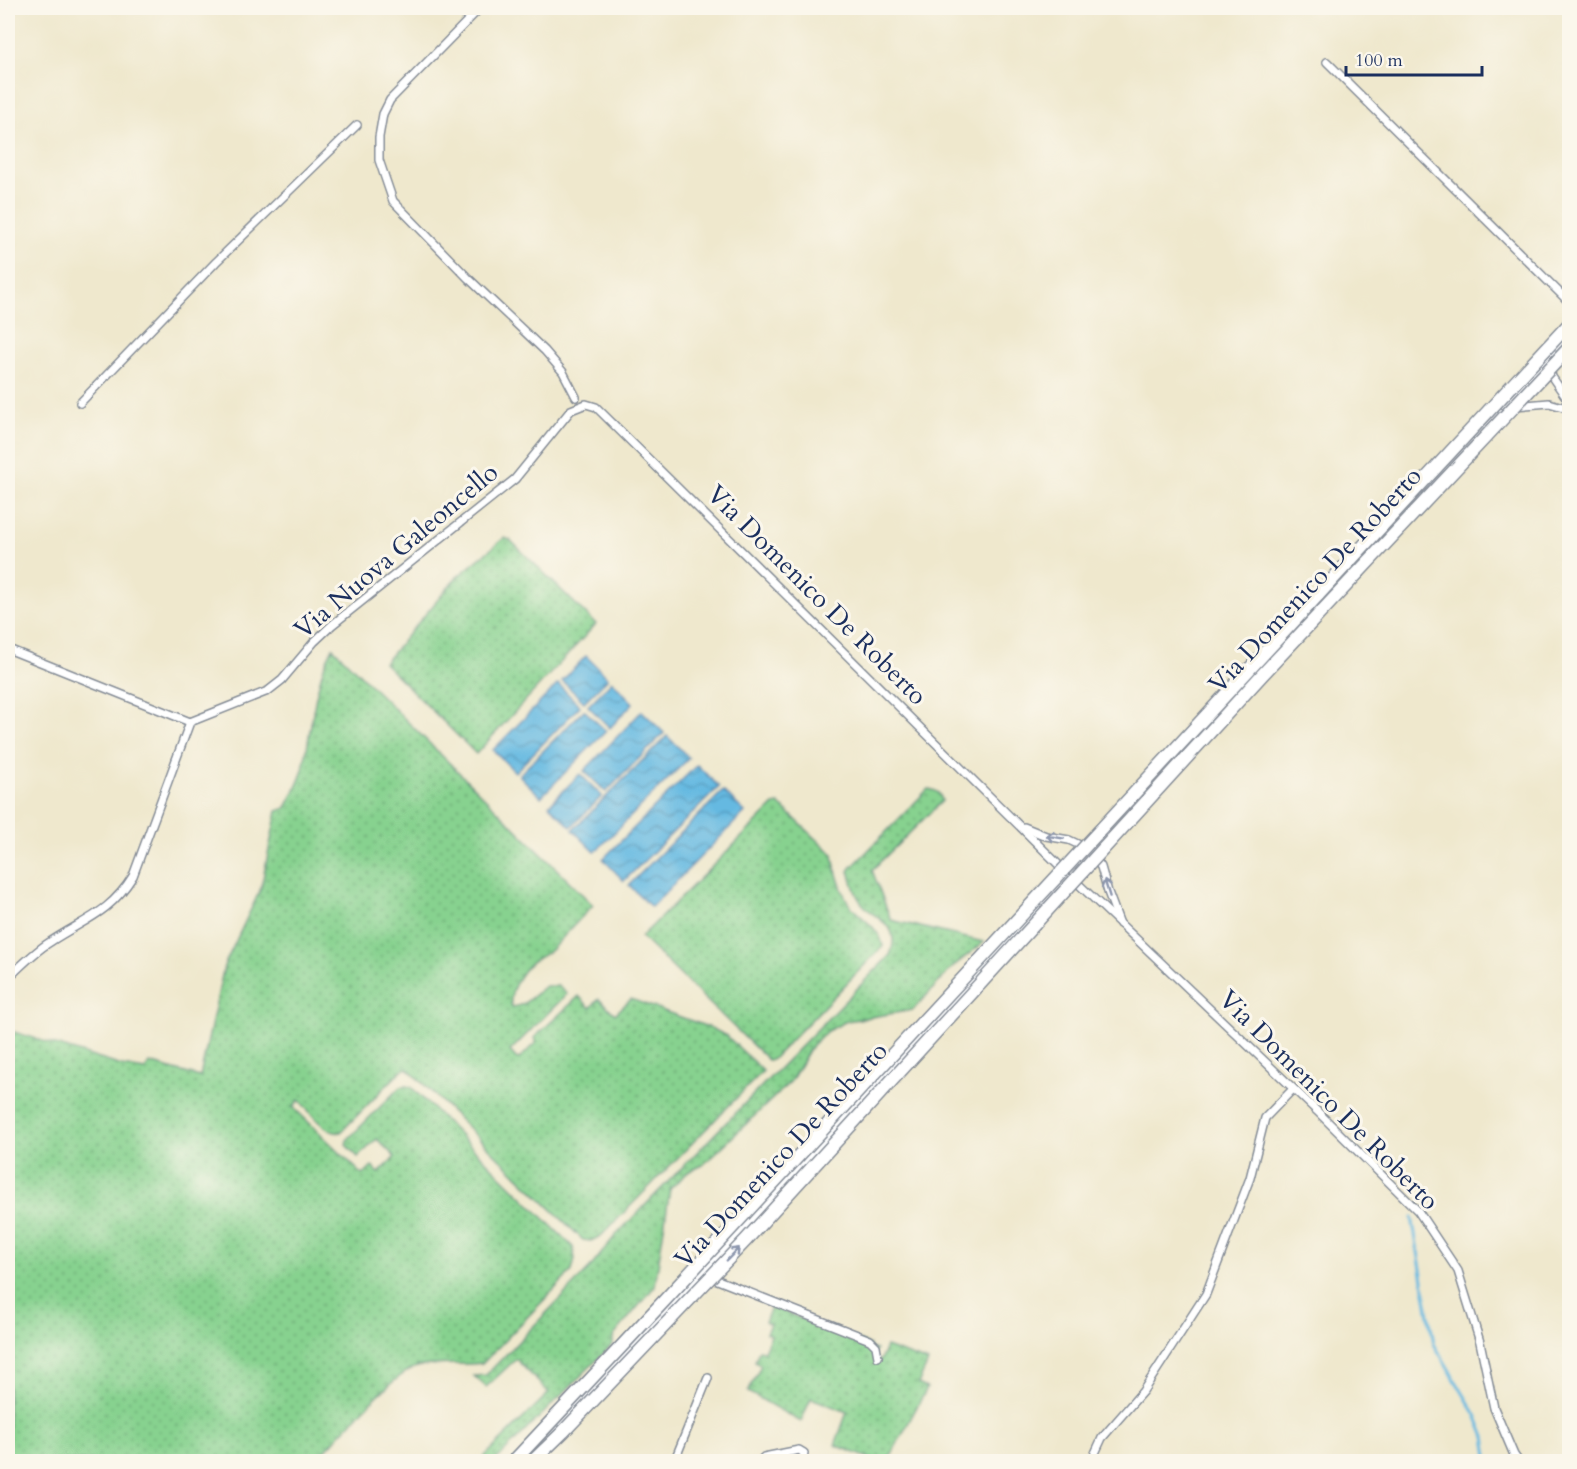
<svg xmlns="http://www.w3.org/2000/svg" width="1577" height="1469" viewBox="0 0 1577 1469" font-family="Cardo,serif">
  <defs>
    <pattern id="green-dots" width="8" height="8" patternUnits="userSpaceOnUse" patternTransform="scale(1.5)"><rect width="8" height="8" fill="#87d28f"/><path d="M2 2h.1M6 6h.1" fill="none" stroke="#6eab78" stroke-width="1.8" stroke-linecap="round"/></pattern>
    <pattern id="water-waves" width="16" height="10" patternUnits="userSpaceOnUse" patternTransform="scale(1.5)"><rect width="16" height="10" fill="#65b9e1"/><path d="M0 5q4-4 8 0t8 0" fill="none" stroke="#5297ba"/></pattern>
  </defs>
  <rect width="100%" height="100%" fill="#fbf7ec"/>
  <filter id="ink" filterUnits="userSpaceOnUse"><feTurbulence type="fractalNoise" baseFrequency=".0167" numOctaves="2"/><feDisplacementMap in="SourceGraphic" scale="12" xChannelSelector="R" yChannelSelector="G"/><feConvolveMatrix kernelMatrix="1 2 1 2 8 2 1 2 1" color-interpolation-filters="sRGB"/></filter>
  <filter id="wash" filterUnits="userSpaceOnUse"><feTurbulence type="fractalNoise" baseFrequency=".008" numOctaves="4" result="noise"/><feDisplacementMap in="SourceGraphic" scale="24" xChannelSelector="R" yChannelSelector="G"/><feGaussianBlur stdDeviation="1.35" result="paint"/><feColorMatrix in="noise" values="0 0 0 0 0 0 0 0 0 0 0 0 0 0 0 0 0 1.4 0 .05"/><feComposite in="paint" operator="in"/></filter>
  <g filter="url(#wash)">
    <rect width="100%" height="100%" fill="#efe8cd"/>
    <!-- green -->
    <g fill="url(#green-dots)" stroke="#518076" stroke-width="1.5">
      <path d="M504 538 510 540 596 624 476 754 384 663 457 577Z"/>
      <path d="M333 648 593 905C579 920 565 935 551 950 545 955 538 958 532 962 521 971 507 994 512 1007 525 1006 535 994 545 986H558L567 994 510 1051 516 1058 519 1059 536 1043 534 1038 579 996 590 1008 599 999 615 1014 631 999 711 1028 727 1036 763 1071 601 1236 591 1241 583 1240 407 1068 402 1070 341 1132C326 1136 309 1110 299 1100L293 1107 363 1175 372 1167 379 1173 395 1157 377 1139 358 1157 346 1145 347 1140 400 1087 406 1086 411 1087 573 1247 575 1259 572 1271 483 1363C462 1366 438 1362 417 1367 395 1371 334 1442 315 1461H8V1030L122 1066 145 1070 149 1063 200 1077 224 966 261 888 277 811 286 808C292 795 300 782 303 769 311 734 314 679 333 648Z"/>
      <path d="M928 789C937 790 940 793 942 801L872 870 891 920 984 942 955 965 913 1010 847 1021 827 1031 812 1045 791 1081 703 1165 688 1172 670 1189 655 1286 613 1337V1344L495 1461H480L549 1393 516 1359 486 1387 474 1376 486 1375 489 1372 590 1268 615 1236 890 955C903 920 872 922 859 899 854 891 852 880 849 871L851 868Z"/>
      <path d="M779 804 833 854C834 867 842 894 850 905 860 918 880 928 883 946L772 1060H768L641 937 774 805Z"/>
      <path d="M771 1307 870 1345V1348L876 1350 873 1358 880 1361 886 1347 928 1362 918 1384 927 1388 888 1461H876L835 1445 847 1412 811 1398 801 1422 748 1392 761 1365 755 1361 759 1350 764 1351 771 1335 766 1333 770 1324 765 1322Z"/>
    </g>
    <!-- water -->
    <g fill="url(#water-waves)" stroke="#4074a0" stroke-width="1.5">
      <path d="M586 656 608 678 584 702 562 681Z"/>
      <path d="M612 681 633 703 610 728 588 706Z"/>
      <path d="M558 684 580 706 515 772 493 750Z"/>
      <path d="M584 710 606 731 541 797 519 775Z"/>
      <path d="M642 711 664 733 606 792 584 771Z"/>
      <path d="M667 736 689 758 595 852 573 830Z"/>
      <path d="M697 765 719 787 624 881 603 859Z"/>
      <path d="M580 774 602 796 571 827 549 805Z"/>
      <path d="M723 791 745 812 651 907 629 885Z"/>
    </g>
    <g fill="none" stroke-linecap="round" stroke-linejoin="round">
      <!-- stream -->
      <path stroke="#65b9e1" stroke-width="3" d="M1412 1217 1434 1344 1476 1415 1485 1437 1489 1462"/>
    </g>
  </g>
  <g filter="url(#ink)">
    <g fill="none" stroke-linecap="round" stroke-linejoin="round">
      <defs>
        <g id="minor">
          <path d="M480 8 390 100 383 114 379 137V160L393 201 468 278 545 351 563 372 576 397"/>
          <path d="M1327 62 1570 303"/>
          <path d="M1550 368 1552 377 1570 403"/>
          <path d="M80 403 216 262 357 125"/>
          <path d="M1515 406 1549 403 1570 409"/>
          <path d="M1335 589 1570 337"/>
          <path d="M8 649 190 722"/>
          <path d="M190 722 268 691 282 680 314 642 332 625 515 479 571 410 586 404 596 407 1068 874 1319 1113 1418 1211 1458 1271 1480 1342 1494 1408 1514 1455 1519 1462"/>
          <path d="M1024 827 1046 836 1069 840 1086 848"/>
          <path d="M1094 856 1101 867 1108 892 1120 924"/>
          <path d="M8 978C21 966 34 952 50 942 85 919 110 913 133 876L190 722"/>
          <path d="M710 1277 870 1340 876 1346 878 1357"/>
          <path d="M525 1458 599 1384 1241 689"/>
          <path d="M674 1462 708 1378"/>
          <path d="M759 1462 764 1457 799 1450 804 1453 803 1462"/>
          <path d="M1091 1462 1102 1438 1143 1391 1206 1294 1250 1178 1265 1118 1292 1090"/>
        </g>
      </defs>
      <!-- minor casing -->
      <use href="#minor" stroke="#858c96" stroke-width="10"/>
      <!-- minor -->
      <use href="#minor" stroke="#fff" stroke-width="7"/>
      <defs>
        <g id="trunk-bridge">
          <path d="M513 1462 664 1301 1570 323"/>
          <path d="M532 1462 563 1432 746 1240 1262 675 1570 347"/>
        </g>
      </defs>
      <!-- trunk-bridge casing -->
      <use href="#trunk-bridge" stroke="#858c96" stroke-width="15" stroke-linecap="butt"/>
      <!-- trunk-bridge -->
      <use href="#trunk-bridge" stroke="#fff" stroke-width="12"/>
    </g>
    <!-- one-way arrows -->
    <defs><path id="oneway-shaft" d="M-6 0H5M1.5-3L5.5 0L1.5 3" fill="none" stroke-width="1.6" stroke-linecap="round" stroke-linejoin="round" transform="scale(1.5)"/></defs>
    <g stroke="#8d97ae">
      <use href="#oneway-shaft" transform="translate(1055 837) rotate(-170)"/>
      <use href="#oneway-shaft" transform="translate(1107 888) rotate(-107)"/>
      <use href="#oneway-shaft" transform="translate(733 1254) rotate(-46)"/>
    </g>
  </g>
  <g text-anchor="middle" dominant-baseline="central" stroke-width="6" stroke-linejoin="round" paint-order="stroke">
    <!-- street labels -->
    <g font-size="26" fill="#1b2f5e" stroke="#fbf7ec">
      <text transform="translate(396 551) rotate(-40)">Via Nuova Galeoncello</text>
      <text transform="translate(1315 580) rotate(-47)">Via Domenico De Roberto</text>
      <text transform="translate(817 595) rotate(45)">Via Domenico De Roberto</text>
      <text transform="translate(1329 1100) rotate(45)">Via Domenico De Roberto</text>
      <text transform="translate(781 1155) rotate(-47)">Via Domenico De Roberto</text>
    </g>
  </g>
  <!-- margin -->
  <rect width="1577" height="1469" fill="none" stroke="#fbf7ec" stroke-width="30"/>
  <!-- scale -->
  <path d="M1346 66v9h136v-9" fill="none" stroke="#1b2f5e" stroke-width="3"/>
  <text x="1355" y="66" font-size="18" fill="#1b2f5e" stroke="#fbf7ec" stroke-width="4.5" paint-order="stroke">100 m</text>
</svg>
